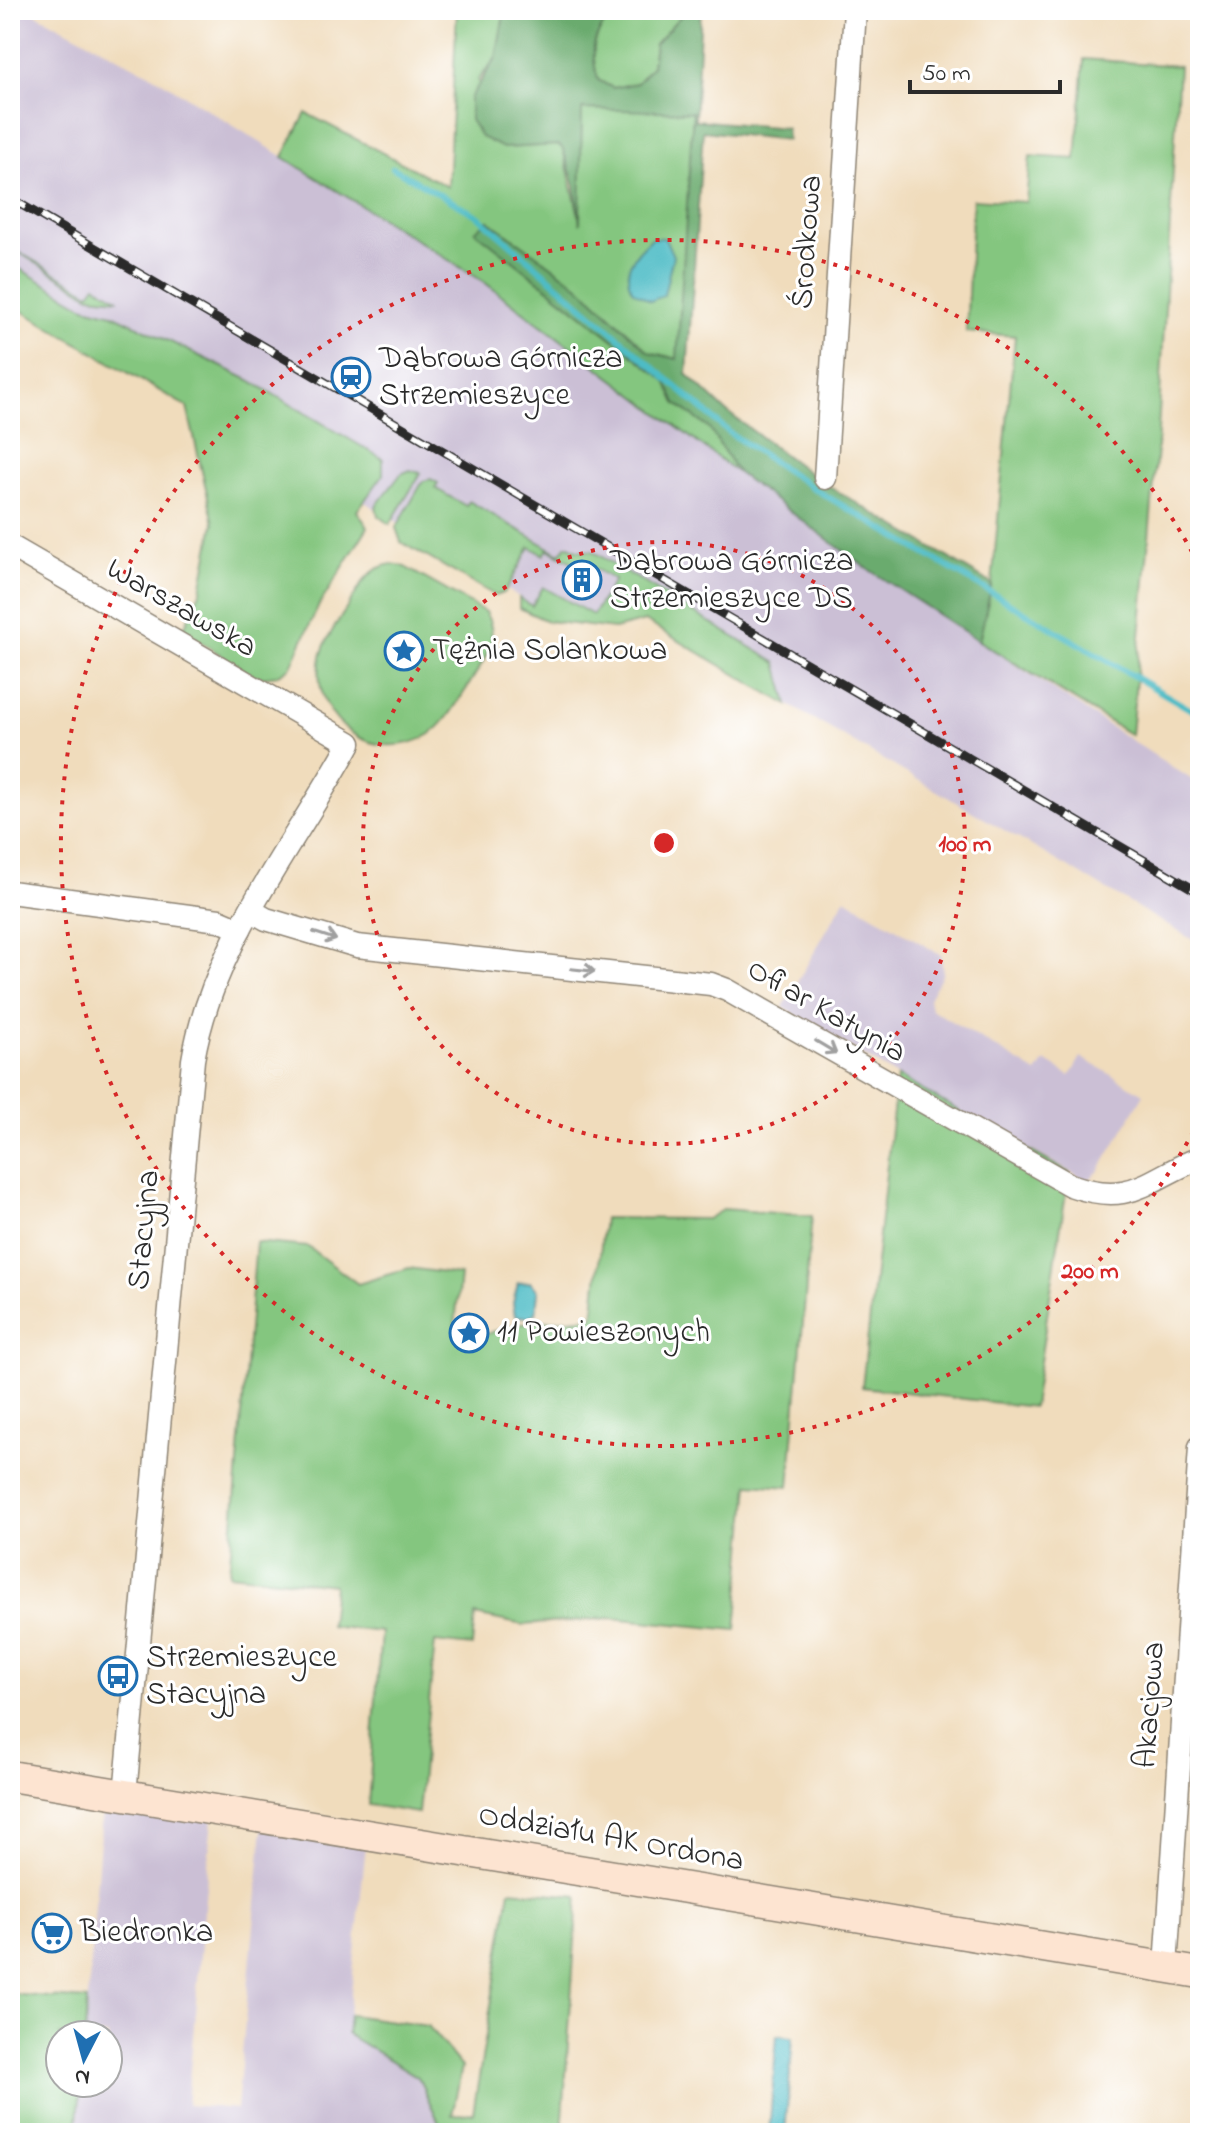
<svg xmlns="http://www.w3.org/2000/svg" width="1210" height="2143" viewBox="0 0 1210 2143" font-family="'Indie Flower',sans-serif">
  <rect width="100%" height="100%" fill="#fff"/>
  <filter id="ink" filterUnits="userSpaceOnUse"><feTurbulence type="fractalNoise" baseFrequency=".0125" numOctaves="2"/><feDisplacementMap in="SourceGraphic" scale="16" xChannelSelector="R" yChannelSelector="G"/><feConvolveMatrix kernelMatrix="1 2 1 2 8 2 1 2 1" color-interpolation-filters="sRGB"/></filter>
  <filter id="wash" filterUnits="userSpaceOnUse"><feTurbulence type="fractalNoise" baseFrequency=".006" numOctaves="4" result="noise"/><feDisplacementMap in="SourceGraphic" scale="32" xChannelSelector="R" yChannelSelector="G"/><feGaussianBlur stdDeviation="1.8" result="paint"/><feColorMatrix in="noise" values="0 0 0 0 0 0 0 0 0 0 0 0 0 0 0 0 0 1.4 0 .05"/><feComposite in="paint" operator="in"/></filter>
  <g filter="url(#wash)">
    <rect width="100%" height="100%" fill="#f0dcbc"/>
    <!-- industrial -->
    <g fill="#cbbfd5">
      <path d="M10 10H29L157 78 484 282 865 567 1200 785V944L645 621 614 629 545 613 10 284Z"/>
      <path d="M845 898 941 955 943 973 929 999 931 1009 1037 1073 1045 1061 1070 1076 1081 1057 1144 1094 1099 1171 1087 1181 897 1076 783 1007Z"/>
      <path d="M103 1801 212 1818 187 2105 237 2109 263 1827 366 1844 347 2034 418 2077 444 2133H77L81 2083H108V2035H85Z"/>
    </g>
    <!-- green -->
    <g fill="#84c67f" stroke="#587855" stroke-width="2">
      <path d="M457 10H505L496 58 478 80 503 148 559 145 563 149 579 216 582 109 693 111 678 359 649 352 579 286 488 220 476 231 666 381 676 403 709 428 738 473 484 282 283 157 306 113 448 187Z"/>
      <path d="M615 10H686L655 44 652 66 637 83 612 88 598 80C589 46 593 36 615 10Z"/>
      <path d="M1084 59 1179 66 1157 449 1131 735 979 641 992 584 1015 336 966 332 973 199 1026 202 1030 156 1076 159Z"/>
      <path d="M10 247 90 293 96 285 119 299 90 296Z"/>
      <path d="M10 263 85 307 113 314 249 380 383 459V475L357 511 368 527 318 607 291 666 278 675 256 678 183 630 201 590 214 523 187 407 10 304Z"/>
      <path d="M410 470 421 473 390 524 378 516 376 506 401 474Z"/>
      <path d="M431 479 438 483 435 488 466 506 469 501 560 554 567 545 577 550 592 551 777 663 788 705 645 621 614 629 547 621 519 608V598L532 606 543 587 593 615 614 580 582 561 579 566 548 549 544 555 530 547 505 592 496 596 401 542 396 528 423 481Z"/>
      <path d="M392 564 403 566 485 612C503 641 482 662 467 688 456 704 446 724 429 735 376 766 312 723 320 663 322 642 339 621 350 603 361 585 369 567 392 564Z"/>
      <path d="M897 1076 1069 1173 1033 1407 862 1387Z"/>
      <path d="M724 1209 812 1216 789 1487 749 1484 736 1630 610 1618 523 1625 475 1615 472 1646 435 1642 418 1813 368 1805 381 1632 330 1626 334 1585 229 1574 256 1242 308 1247 358 1284 409 1268 460 1275 454 1334 474 1338 520 1323 593 1317 604 1218 707 1219Z"/>
      <path d="M510 1890 578 1896 562 2133H444L418 2077 347 2034 349 2015 428 2026 462 2067 452 2115 473 2113Z"/>
      <path d="M10 1994 87 2000 85 2035H60V2083H81L77 2133H10Z"/>
    </g>
    <!-- forest -->
    <path fill="#6bab6e" stroke="#4b6b4c" stroke-width="2" d="M505 10H615C593 36 589 46 598 80L613 88 637 83 652 66 655 44 686 10H701L695 120 786 128 787 140 703 131 687 374 726 411 817 479 992 584 979 641 865 567 738 473 709 428 676 403 666 381 475 231 488 220 579 286 649 352 677 359 693 112 582 109 580 224 575 186 563 149 559 145 503 148 481 137 470 120V98L496 58Z"/>
    <!-- water -->
    <g fill="#4ebcc6" stroke="#3c7478" stroke-width="2">
      <path d="M652 238H665L673 256 664 295 651 301 633 291C619 269 637 252 652 238Z"/>
      <path d="M531 1282 538 1291 536 1313 527 1317 515 1316 513 1303 518 1283Z"/>
      <path d="M777 2035 793 2037 785 2133H769Z"/>
    </g>
    <g fill="none" stroke-linecap="round" stroke-linejoin="round">
      <!-- stream -->
      <path stroke="#4ebcc6" stroke-width="6" d="M393 168 478 216 731 434 816 490 1200 715"/>
    </g>
  </g>
  <g filter="url(#ink)">
    <g fill="none" stroke-linecap="round" stroke-linejoin="round">
      <defs>
        <g id="street">
          <path d="M825 478 855 10"/>
          <path d="M10 546 350 743C294 846 213 942 193 1060L125 1794"/>
          <path d="M10 892 219 920 240 929"/>
          <path d="M252 911 266 919 357 946 711 984 727 990 1070 1185C1133 1207 1146 1179 1200 1158"/>
          <path d="M1166 1967 1200 1447"/>
        </g>
        <path id="secondary" d="M10 1776 1200 1973"/>
      </defs>
      <!-- street casing -->
      <use href="#street" stroke="#8e8474" stroke-width="25"/>
      <!-- secondary casing -->
      <use href="#secondary" stroke="#8e8474" stroke-width="33"/>
      <!-- street -->
      <use href="#street" stroke="#fff" stroke-width="22"/>
      <!-- secondary -->
      <use href="#secondary" stroke="#fde4d1" stroke-width="30"/>
      <defs>
        <path id="rail" d="M10 198 1200 893"/>
      </defs>
      <!-- rail casing -->
      <use href="#rail" stroke="#2b2b2b" stroke-width="9"/>
      <!-- rail -->
      <use href="#rail" stroke="#fff" stroke-width="6" stroke-dasharray="18" stroke-linecap="butt"/>
    </g>
    <!-- one-way arrows -->
    <defs><path id="oneway-shaft" d="M-6 0H5M1.5-3L5.5 0L1.5 3" fill="none" stroke-width="1.6" stroke-linecap="round" stroke-linejoin="round" transform="scale(2)"/></defs>
    <g stroke="#a0a0a0">
      <use href="#oneway-shaft" transform="translate(325 936) rotate(18)"/>
      <use href="#oneway-shaft" transform="translate(583 970) rotate(6)"/>
      <use href="#oneway-shaft" transform="translate(826 1047) rotate(31)"/>
    </g>
  </g>
  <!-- distance rings -->
  <g fill="none" stroke="#d62828" stroke-width="4" stroke-dasharray="4 8">
    <circle cx="664" cy="843" r="301"/>
    <path d="M1199 1121A603 603 0 1 1 1199 565"/>
  </g>
  <!-- icons -->
  <defs>
    <symbol id="station-ring" viewBox="-11 -11 22 22"><circle r="9.5" fill="#fff" stroke="#1f6fb2" stroke-width="1.5"/><path d="M-3-6H3Q5-6 5-4V2Q5 4 3 4L4.5 6H3L1.5 4h-3L-3 6H-4.5L-3 4Q-5 4-5 2V-4Q-5-6-3-6ZM-3.5-4v3h7v-3ZM-3.5 1v1.5H-2V1ZM2 1v1.5H3.5V1Z" fill="#1f6fb2"/></symbol>
    <symbol id="building-ring" viewBox="-11 -11 22 22"><circle r="9.5" fill="#fff" stroke="#1f6fb2" stroke-width="1.5"/><path d="M-4-6H4V6H1V3H-1V6H-4ZM-2.5-4.3h1.7v1.8h-1.7ZM.8-4.3h1.7v1.8H.8ZM-2.5-1h1.7V.8h-1.7ZM.8-1h1.7V.8H.8Z" fill="#1f6fb2"/></symbol>
    <symbol id="sight-ring" viewBox="-11 -11 22 22"><circle r="9.5" fill="#fff" stroke="#1f6fb2" stroke-width="1.5"/><path d="M0-6L1.8-2.2L6-1.7L2.9 1.2L3.7 5.4L0 3.3L-3.7 5.4L-2.9 1.2L-6-1.7L-1.8-2.2Z" fill="#1f6fb2"/></symbol>
    <symbol id="bus-ring" viewBox="-11 -11 22 22"><circle r="9.5" fill="#fff" stroke="#1f6fb2" stroke-width="1.5"/><path d="M-5-6H5V4H4V6H2V4H-2V6H-4V4H-5ZM-3.5-4V0h7V-4ZM-3.5 1.2v1.5H-2V1.2ZM2 1.2v1.5H3.5V1.2Z" fill="#1f6fb2"/></symbol>
    <symbol id="supermarket-ring" viewBox="-11 -11 22 22"><circle r="9.5" fill="#fff" stroke="#1f6fb2" stroke-width="1.5"/><path d="M-6-5.5h2.5l.6 2H6L4.5 2H-2.5L-4.4-4H-6ZM-1.5 3.2a1.3 1.3 0 1 0 .1 0ZM3 3.2a1.3 1.3 0 1 0 .1 0Z" fill="#1f6fb2"/></symbol>
  </defs>
  <g fill-rule="evenodd">
    <use href="#station-ring" x="329" y="355" width="44" height="44"/>
    <use href="#building-ring" x="560" y="558" width="44" height="44"/>
    <use href="#sight-ring" x="382" y="629" width="44" height="44"/>
    <use href="#sight-ring" x="447" y="1311" width="44" height="44"/>
    <use href="#bus-ring" x="96" y="1654" width="44" height="44"/>
    <use href="#supermarket-ring" x="30" y="1911" width="44" height="44"/>
  </g>
  <g text-anchor="middle" dominant-baseline="central" stroke-width="6" stroke-linejoin="round" paint-order="stroke">
    <!-- street labels -->
    <g font-size="32" fill="#2b2b2b" stroke="#fff">
      <text transform="translate(808 242) rotate(-86)">Środkowa</text>
      <text transform="translate(181 609) rotate(30)">Warszawska</text>
      <text transform="translate(826 1012) rotate(30)">Ofiar Katynia</text>
      <text transform="translate(145 1230) rotate(-85)">Stacyjna</text>
      <text transform="translate(1151 1705) rotate(-86)">Akacjowa</text>
      <text transform="translate(611 1839) rotate(10)">Oddziału AK Ordona</text>
    </g>
    <!-- poi labels -->
    <g font-size="32" fill="#2b2b2b" stroke="#fff" text-anchor="start">
      <text x="379" y="359">Dąbrowa Górnicza<tspan x="379" dy="37">Strzemieszyce</tspan></text>
      <text x="610" y="562">Dąbrowa Górnicza<tspan x="610" dy="37">Strzemieszyce DS</tspan></text>
      <text x="432" y="651">Tężnia Solankowa</text>
      <text x="497" y="1333">11 Powieszonych</text>
      <text x="146" y="1658">Strzemieszyce<tspan x="146" dy="37">Stacyjna</tspan></text>
      <text x="80" y="1933">Biedronka</text>
    </g>
  </g>
  <circle cx="664" cy="843" r="12" fill="#d62828" stroke="#fff" stroke-width="4"/>
  <g font-size="24" text-anchor="middle" font-weight="bold" fill="#d62828" stroke="#fff" stroke-width="6" stroke-linejoin="round" paint-order="stroke">
    <text x="965" y="851">100 m</text>
    <text x="1090" y="1278">200 m</text>
  </g>
  <!-- margin -->
  <rect width="1210" height="2143" fill="none" stroke="#fff" stroke-width="40"/>
  <!-- north arrow -->
  <g transform="translate(84 2059) rotate(186)"><circle r="38" fill="#ffffff" stroke="#aaaaaa" stroke-width="2"/>
  <path d="M0-6L14 30L0 20L-14 30Z" fill="#1f6fb2"/>
  <text y="-12" font-size="22" font-weight="bold" text-anchor="middle" fill="#2b2b2b">N</text>
  </g>
  <!-- scale -->
  <path d="M910 80v12h150v-12" fill="none" stroke="#2b2b2b" stroke-width="4"/>
  <text x="922" y="80" font-size="24" fill="#2b2b2b" stroke="#ffffff" stroke-width="6" paint-order="stroke">50 m</text>
</svg>
